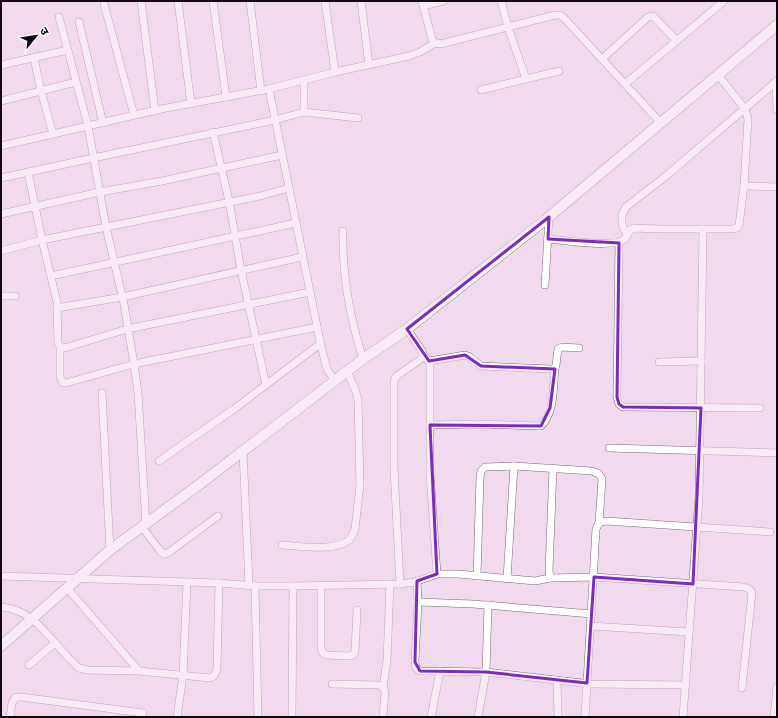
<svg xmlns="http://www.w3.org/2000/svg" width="778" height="718" viewBox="0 0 778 718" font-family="Karla,'Noto Sans Devanagari',sans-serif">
  <rect width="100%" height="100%" fill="#f2daee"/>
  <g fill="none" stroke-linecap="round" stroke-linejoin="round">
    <defs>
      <g id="street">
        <path d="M104 1V4L134 115"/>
        <path d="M141 1 155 111"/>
        <path d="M178 1 191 104"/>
        <path d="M213 1 226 97"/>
        <path d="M250 1 261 91"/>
        <path d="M325 1 335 72"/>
        <path d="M361 1 369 65"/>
        <path d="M422 1 432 39 435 43 441 44 555 15H560L564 18 661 123"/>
        <path d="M501 1 508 27 526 79"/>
        <path d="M423 6 443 1"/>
        <path d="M59 17 88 126 106 227 124 304 134 364 138 393 146 524"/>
        <path d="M79 22 103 123"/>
        <path d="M34 58 41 91 53 134"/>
        <path d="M602 59 648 17 653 16 676 40"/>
        <path d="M1 65 68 50"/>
        <path d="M776 82 777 110"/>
        <path d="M625 84 724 1"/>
        <path d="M269 89 321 346 327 369 335 381"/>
        <path d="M481 90 559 71"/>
        <path d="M1 101 76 82"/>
        <path d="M304 112V80"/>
        <path d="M213 132 229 201 241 270 266 385"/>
        <path d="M1 146 161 109 269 89 335 72 409 56 420 52 435 43"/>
        <path d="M28 172 42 240 57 302 58 344 62 348 68 347 127 329 310 292"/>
        <path d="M1 178 93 158 275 120 304 112 358 118"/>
        <path d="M744 186 777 187"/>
        <path d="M1 214 100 192 162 181 282 155"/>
        <path d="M343 231C342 274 350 318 363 359"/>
        <path d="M627 235 622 224V215L626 207 666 176 777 81"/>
        <path d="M548 239C562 240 613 248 623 240 627 238 628 233 630 230L634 228 659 229H733L737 228 739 225 744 186 748 119 745 109 718 75"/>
        <path d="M619 243 617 397 619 404 623 407 760 408"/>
        <path d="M1 251 42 240 260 196 289 188"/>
        <path d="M51 276 296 223"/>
        <path d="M545 285 549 217"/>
        <path d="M1 296H15"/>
        <path d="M57 308 122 297 302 257"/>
        <path d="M60 347V377L63 383H66L134 364 317 327"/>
        <path d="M423 355 429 361 430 366V473L437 574"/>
        <path d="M429 361 465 355 470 357 481 366 552 369 555 368 556 365 558 349 562 347 579 348"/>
        <path d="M659 362 701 361"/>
        <path d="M102 393 110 550"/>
        <path d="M430 425 479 424 541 426C555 413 553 386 555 368"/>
        <path d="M609 448 777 453"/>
        <path d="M243 451 249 585"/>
        <path d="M159 461 234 409 320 344"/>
        <path d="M142 527 161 552 164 554 168 553 218 516"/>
        <path d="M282 545C300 546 334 552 349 540 352 537 353 534 355 529L360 485 358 400 355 389 347 371"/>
        <path d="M1 576 219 583 255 586H293L400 584 415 582 437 574H458L535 581 550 578 594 577 744 587 749 589 752 593 742 688"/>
        <path d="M477 576 480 478 481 471 485 467 514 466 592 471 599 474 602 479 599 523"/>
        <path d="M550 578 549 570 553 469"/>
        <path d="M507 579 514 466"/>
        <path d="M417 581 418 602 415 662 416 668 420 671 486 672 591 684 685 685"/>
        <path d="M400 584 394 468V383L395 378 398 375 421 359 423 355 422 351 407 329"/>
        <path d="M321 585V649L323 653 326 655 349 656 353 655 355 652 357 610"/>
        <path d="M255 586 258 717"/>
        <path d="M67 588 139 671"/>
        <path d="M418 602 473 604 592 614"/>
        <path d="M1 607C37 609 54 647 79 668L87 670 139 671 210 678C215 676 216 673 217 668L219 583"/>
        <path d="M591 626 689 632"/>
        <path d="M29 665 55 643"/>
        <path d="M557 680 558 717"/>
        <path d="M332 684 378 685 383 687 385 692 383 717"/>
        <path d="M383 687 387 661 390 584"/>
        <path d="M10 717 12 703 16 697H21L143 713"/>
        <path d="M177 717 183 675 187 582"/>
        <path d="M292 717 293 586"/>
        <path d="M431 717 440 671"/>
        <path d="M478 717 486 672 488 605"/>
        <path d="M585 717 596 529 599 523 606 521 770 532"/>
        <path d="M683 717 699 497 703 229"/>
        <path d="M774 717 777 687"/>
      </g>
      <path id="secondary" d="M1 646 110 550 200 484 363 359 407 329 544 221 777 25"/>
    </defs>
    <!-- street casing -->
    <use href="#street" stroke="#7c6779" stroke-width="8"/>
    <!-- secondary casing -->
    <use href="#secondary" stroke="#7c6779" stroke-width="11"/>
    <!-- street -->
    <use href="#street" stroke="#fff" stroke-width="7"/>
    <!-- secondary -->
    <use href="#secondary" stroke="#fff" stroke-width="10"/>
  </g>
  <!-- marked area -->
  <path d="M0 0H778V718H0ZM549 217 548 239 619 243 617 397 619 404 623 407 701 408 693 584 594 577 587 683 486 672 420 671 415 662 417 581 437 574 430 425 541 426 550 408 555 369 481 366 465 355 429 361 407 329Z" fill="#f2daee" fill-opacity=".55" fill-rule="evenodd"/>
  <path fill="none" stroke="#7b2cbf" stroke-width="3" stroke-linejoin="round" d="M549 217 548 239 619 243 617 397 619 404 623 407 701 408 693 584 594 577 587 683 486 672 420 671 415 662 417 581 437 574 430 425 541 426 550 408 555 369 481 366 465 355 429 361 407 329Z"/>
  <!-- border -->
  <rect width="778" height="718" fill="none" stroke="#10090f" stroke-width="4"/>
  <!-- north arrow -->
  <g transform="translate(36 36) rotate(60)" stroke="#ffffff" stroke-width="3" paint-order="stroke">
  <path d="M0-3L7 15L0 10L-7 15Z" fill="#10090f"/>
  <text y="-6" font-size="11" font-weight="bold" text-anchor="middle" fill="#10090f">उ</text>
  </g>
</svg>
